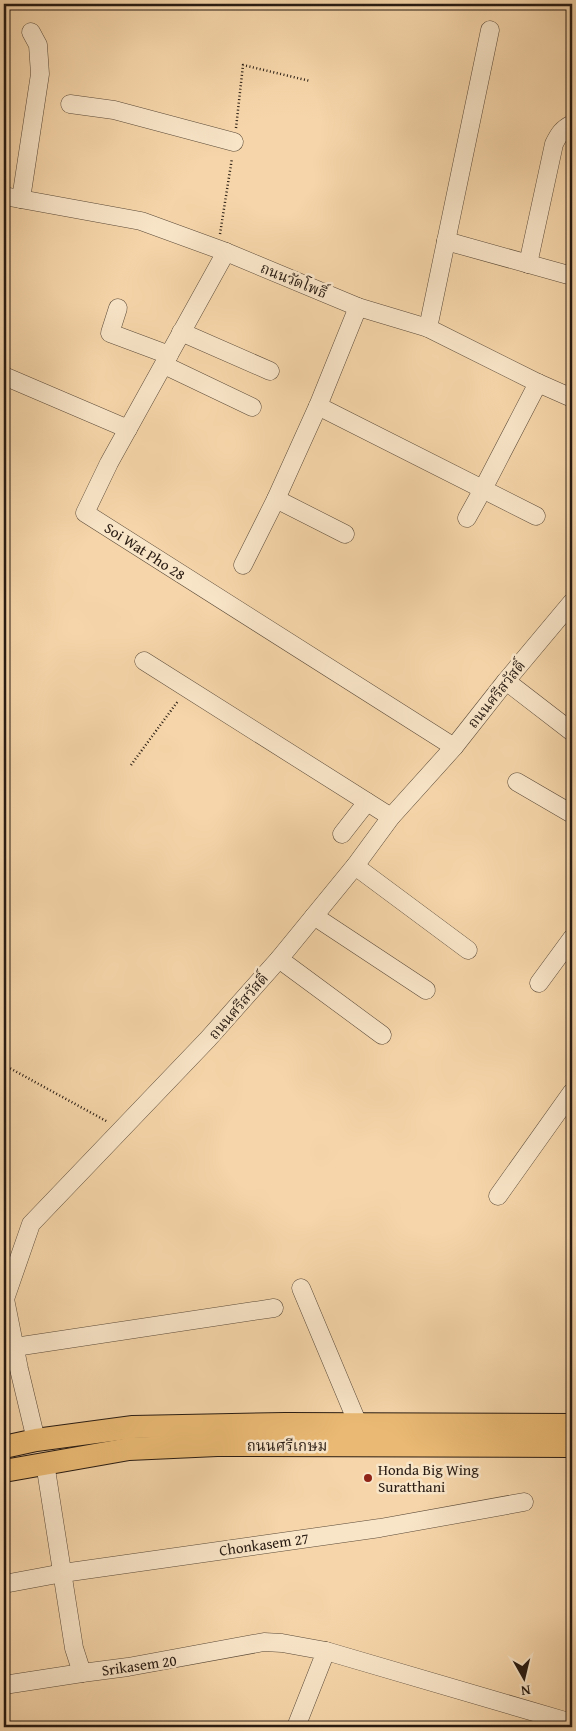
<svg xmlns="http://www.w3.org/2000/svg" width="576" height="1731" viewBox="0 0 576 1731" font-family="'Gentium Book Plus','Noto Serif Thai',serif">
  <rect width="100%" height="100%" fill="#f5d5a9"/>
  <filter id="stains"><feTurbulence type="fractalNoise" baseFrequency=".004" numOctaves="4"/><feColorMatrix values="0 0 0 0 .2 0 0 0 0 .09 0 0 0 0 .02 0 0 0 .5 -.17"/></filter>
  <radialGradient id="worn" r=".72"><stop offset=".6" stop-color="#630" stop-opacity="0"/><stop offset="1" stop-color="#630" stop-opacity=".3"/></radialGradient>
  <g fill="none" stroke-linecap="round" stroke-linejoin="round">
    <defs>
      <g id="minor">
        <path d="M70 104 114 110 234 142"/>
        <path d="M4 196 141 221 226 252 358 307 428 328 538 383 572 398"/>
        <path d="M21 199 40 74 38 45 31 32"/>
        <path d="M446 241 572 276"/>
        <path d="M226 252 109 463 85 513 454 747"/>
        <path d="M528 264 554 144C559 134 562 129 572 124"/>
        <path d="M118 308 110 333 169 355"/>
        <path d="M428 328 490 30"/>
        <path d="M181 332 270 371"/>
        <path d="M164 365 252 407"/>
        <path d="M4 376 128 429"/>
        <path d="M318 406 536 516"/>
        <path d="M276 499 345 534"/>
        <path d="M467 518 483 489 538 383"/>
        <path d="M243 565 276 499 318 406 358 307"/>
        <path d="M144 661 391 817"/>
        <path d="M506 681 572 732"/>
        <path d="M517 782 572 814"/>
        <path d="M342 834 367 802"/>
        <path d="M355 866 468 950"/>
        <path d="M314 916 426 990"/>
        <path d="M279 959 382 1035"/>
        <path d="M539 983 572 938"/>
        <path d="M498 1196 572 1092"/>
        <path d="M301 1288 358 1424"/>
        <path d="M15 1347 274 1308"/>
        <path d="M36 1440 19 1369 5 1299 31 1224 208 1039 279 959 355 866 391 817 454 747 506 681 572 602"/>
        <path d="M45 1463 74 1648 82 1673 128 1667 264 1642 282 1643 326 1651 296 1727"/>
        <path d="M4 1584 63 1573 380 1528 524 1502"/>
        <path d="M326 1651 572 1723"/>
        <path d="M4 1685 82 1673"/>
      </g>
      <g id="major">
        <path d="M4 1447 36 1440 133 1427 285 1424 572 1425"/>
        <path d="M4 1471 129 1449 217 1445 572 1446"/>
      </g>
    </defs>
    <!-- minor casing -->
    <use href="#minor" stroke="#5b4a38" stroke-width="19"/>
    <!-- major casing -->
    <use href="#major" stroke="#281b12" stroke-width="24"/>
    <!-- path -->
    <g stroke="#281b12" stroke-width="2.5" stroke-dasharray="1 2.5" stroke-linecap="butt">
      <path d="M236 128 243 65 310 81"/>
      <path d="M220 234 232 158"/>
      <path d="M131 765 178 701"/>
      <path d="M4 1065 108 1122"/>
    </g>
    <!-- minor -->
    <use href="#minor" stroke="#f8e4c7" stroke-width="18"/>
    <!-- major -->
    <use href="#major" stroke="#eaba74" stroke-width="22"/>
  </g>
  <!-- markers -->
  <circle fill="#8f2418" stroke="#f8e4c7" stroke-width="2" cx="368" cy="1478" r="5"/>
  <g text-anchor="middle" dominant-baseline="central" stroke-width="5" stroke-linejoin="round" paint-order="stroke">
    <!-- street labels -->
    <g font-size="15" fill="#281b12" stroke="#f8e4c7">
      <text transform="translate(294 280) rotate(22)">ถนนวัดโพธิ์</text>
      <text transform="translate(145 551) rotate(33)">Soi Wat Pho 28</text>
      <text transform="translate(496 694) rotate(-51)">ถนนศรีสวัสดิ์</text>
      <text transform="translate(238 1006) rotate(-49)">ถนนศรีสวัสดิ์</text>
      <text x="287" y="1445">ถนนศรีเกษม</text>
      <text transform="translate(264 1544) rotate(-8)">Chonkasem 27</text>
      <text transform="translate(139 1665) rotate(-8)">Srikasem 20</text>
    </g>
    <!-- poi labels -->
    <g font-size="15" fill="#281b12" stroke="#f8e4c7" text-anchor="start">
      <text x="378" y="1469">Honda Big Wing<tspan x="378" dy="17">Suratthani</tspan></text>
    </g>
  </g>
  <!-- margin -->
  <rect width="576" height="1731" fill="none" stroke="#f5d5a9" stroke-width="20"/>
  <rect x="5" y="5" width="566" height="1721" fill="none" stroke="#281b12" stroke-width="2.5"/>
  <rect x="10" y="10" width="556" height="1711" fill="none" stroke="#281b12"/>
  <!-- north arrow -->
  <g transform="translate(524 1678) rotate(172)" stroke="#f8e4c7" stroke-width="4" paint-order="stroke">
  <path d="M0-4L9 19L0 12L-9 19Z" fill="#281b12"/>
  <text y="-8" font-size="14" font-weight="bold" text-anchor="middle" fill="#281b12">N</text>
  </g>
  <rect width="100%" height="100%" filter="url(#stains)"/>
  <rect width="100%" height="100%" fill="url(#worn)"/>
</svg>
